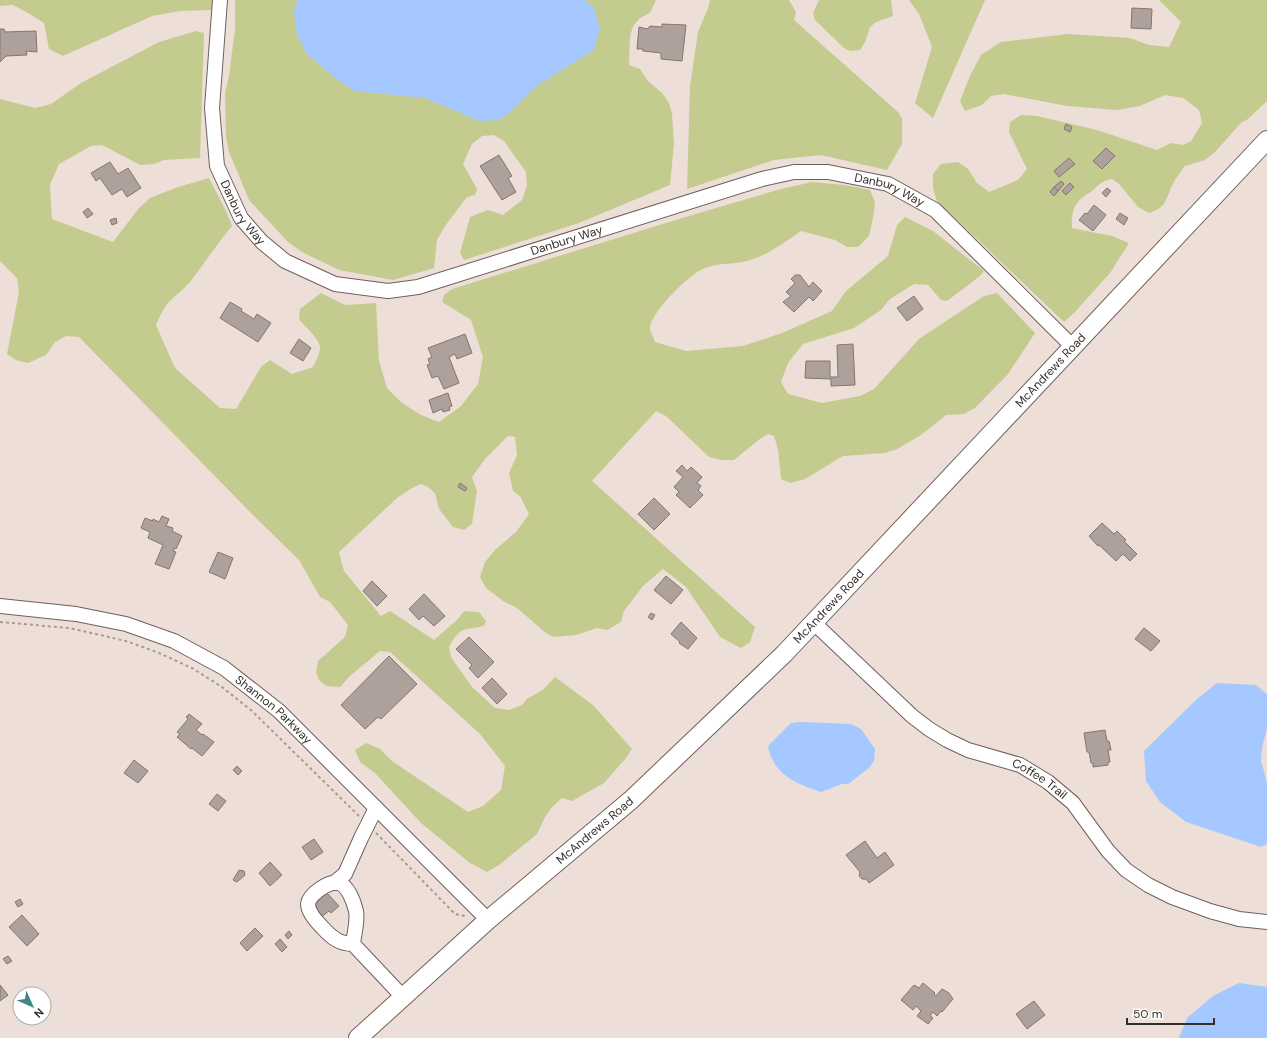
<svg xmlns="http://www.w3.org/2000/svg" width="1267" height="1038" viewBox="0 0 1267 1038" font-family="'DM Sans',sans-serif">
  <rect width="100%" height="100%" fill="#eeded8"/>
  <!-- green -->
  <g fill="#c4cb8e">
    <path d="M0 0H213L212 10 180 11 152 16 63 56 49 49 44 23 30 14 13 5 0 6Z"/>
    <path d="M235 0H656L650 13 640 18 633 26 630 36 629 65 640 69 648 81 662 93 669 103 672 114 674 144 670 185 579 223 464 260 460 253 470 217 488 210 503 215 522 200 527 186 526 172 504 141 494 135 482 136 472 144 463 164 477 189 475 195 467 197 445 226 437 240 434 268 393 280 339 270 302 252 288 242 249 200 229 152 226 138 225 93 229 76 235 29Z"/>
    <path d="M710 0H789L796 12 794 20 899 113 902 119V144L887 170 821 155 774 160 687 189 690 86 698 32 708 8Z"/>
    <path d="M819 0H891L893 16 876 22 870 27 865 42 860 50 850 51 844 48 815 20 813 13Z"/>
    <path d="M909 0H985L933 118 915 103 932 47 919 14Z"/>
    <path d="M1159 0H1267V101L1248 119 1241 123 1215 152 1205 160 1185 166C1180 173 1174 180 1171 188 1165 202 1165 208 1149 213L1138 207 1119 184 1112 179C1100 182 1100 184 1091 192 1088 194 1085 195 1083 197 1073 204 1071 217 1072 228L1112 236 1129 243 1110 273 1074 313 1064 322 937 201 933 189V174L941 164 958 162 968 169 977 183 989 192 1018 180 1027 169 1009 132 1010 122 1021 115 1037 116 1097 130 1157 150 1171 143 1183 145 1191 141 1202 123 1199 110 1183 98 1165 95 1140 106 1117 110 1067 106 1004 94 991 96 982 105 965 111 960 101 970 76 981 55 1001 42 1067 34 1130 38 1149 45 1169 47 1181 22Z"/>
    <path d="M196 31 204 33 200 158 164 160 154 164 140 165 102 145 91 146 59 164 50 185 52 219 113 242 139 208 150 198 178 187 209 178 226 211 232 226C217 244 204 264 190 282 184 289 178 293 172 299 164 306 160 316 156 325L175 368 220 408 236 409 261 367 270 360 292 374 313 367C315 362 320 354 320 348 320 339 305 327 299 319L300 309 321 293 345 305 376 303 379 361 387 388 402 403 421 415 439 422 461 406 478 384 483 357 471 320 442 302 444 295 452 289 682 218 781 189 812 182 845 185 870 190 875 202 873 218 869 236 858 247H847L835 240 801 231C785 242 771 253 753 259 740 265 720 262 705 268 690 273 651 312 650 328 650 332 654 338 655 342L686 351 743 346 782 333 832 311 846 291 888 256 897 225 905 217 933 231 984 271 980 276 947 301 941 300 928 285 914 284 890 299 881 310 854 328 803 344 788 363 781 382 788 394 822 403 860 396 874 389 919 339 984 296 997 293 1035 333 1008 374 975 408 964 414 946 415 921 435 897 449 885 453 843 456 805 479 791 483 781 479 778 449 774 436 768 434 761 438 734 460H722L709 457 666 416 656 411 592 481 755 627 750 642 741 648 720 637 686 587 663 569 643 586 624 611 621 622 607 630 597 628 576 635 553 637 546 633 517 608 503 601 486 588 480 577 485 562 495 550 516 532 529 514 520 496 513 491 509 473 517 455 515 437 508 436 485 459 472 477 477 491 472 524 464 530 453 527 439 509 435 493 428 487 421 484 412 488 397 498 339 552 344 571 381 616 390 611 434 640 457 620 464 611 479 612 486 621 484 626C463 631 461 625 449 647L451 657 472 687 495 708 509 710 522 705 527 699 544 689 555 677 593 705 632 749 626 758 604 783 572 801 562 798 553 806 545 817 537 834 499 865 487 872 470 863 421 823 375 773 360 762 355 750 366 743 380 749 392 761 468 812 483 806 501 790 505 766 480 734 390 652 380 651 350 676 340 687 326 686 319 680 316 673 318 661 345 637 348 625 330 602 320 597 299 560 249 511 79 337 66 336 55 342 46 355 28 363 16 360 7 354 19 292 17 278 0 261V99L35 108 51 104 81 83 159 42Z"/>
  </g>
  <!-- water -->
  <g fill="#a4c8ff">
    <path d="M297 0H585L594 8 600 28 594 50 538 85 509 113 499 120 479 121 425 98 355 91 335 78 306 53 297 34 294 12Z"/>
    <path d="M1217 683 1256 685 1267 694V728L1262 748 1261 760 1267 783V844L1261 847 1186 822 1160 802 1146 781 1144 751 1196 700Z"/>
    <path d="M800 722 851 724 861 729 875 749 874 761 869 768 848 784H842L821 792C796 784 773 774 768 746L791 723Z"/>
    <path d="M1239 983 1267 987V1038H1179L1187 1018 1213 996Z"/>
  </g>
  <!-- building -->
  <g fill="#aea09a" stroke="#83756f">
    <path d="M1132 8 1152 9 1151 29 1131 28Z"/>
    <path d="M662 24 686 25 682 61 661 59V53L643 51V49H637L639 27 647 29 650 26 662 27Z"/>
    <path d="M0 29H4L5 32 36 31 37 52 26 51 27 55 6 56 0 62Z"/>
    <path d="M1066 124 1072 127 1070 132 1064 129Z"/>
    <path d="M1106 148 1115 156 1102 169 1093 161Z"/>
    <path d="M499 155 512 176 508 178 516 192 502 200 480 166Z"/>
    <path d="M1069 158 1075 164 1059 177 1054 171Z"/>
    <path d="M110 162 118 174 128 168 141 188 127 197 122 189 112 195 100 178 96 181 91 173Z"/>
    <path d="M1061 181 1064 184 1058 191 1054 187Z"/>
    <path d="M1070 183 1074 187 1066 195 1062 191Z"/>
    <path d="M1054 187 1058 191 1054 196 1050 192Z"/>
    <path d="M1107 188 1111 191 1106 197 1102 193Z"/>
    <path d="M1094 205 1106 215 1093 231 1079 220 1085 213 1087 214Z"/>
    <path d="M88 208 93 214 87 218 83 212Z"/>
    <path d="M1120 213 1128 218 1124 225 1116 219Z"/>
    <path d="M116 218 117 223 112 225 110 220Z"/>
    <path d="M795 275H800L809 287 813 282 822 291 813 301 809 297 794 312 783 302 791 296 786 292 795 283 791 279Z"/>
    <path d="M914 296 923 309 907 321 897 308Z"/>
    <path d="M230 302 242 309 241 311 254 319 257 314 271 323 258 342 220 318Z"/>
    <path d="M465 334 472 353 457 359 455 354 449 357 459 383 444 389 438 376 432 378 427 365 430 364 428 359 432 357 428 348Z"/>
    <path d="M299 339 311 348 303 361 290 353Z"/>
    <path d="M853 344 855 385 831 386V379L805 378 806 361H830V377H838L837 345Z"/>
    <path d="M448 393 452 406 449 407 450 410 443 412 442 409 433 413 429 400Z"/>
    <path d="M682 465 687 471 691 467 702 477 697 483 701 486 698 490 703 495 690 508 676 495 679 492 674 487 683 477 676 471Z"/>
    <path d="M460 483 467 488 465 491 458 487Z"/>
    <path d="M654 498 670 514 654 530 638 514Z"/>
    <path d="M162 516 169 519 166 526 173 528 172 531 182 536 176 549 174 548 173 551 176 552 169 569 155 564 163 545 148 538 150 532 141 528 145 518 153 521V519L159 522Z"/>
    <path d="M1102 523 1114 534 1117 531 1126 540 1124 541 1137 554 1130 561 1123 554 1116 561 1099 545 1098 546 1089 536Z"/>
    <path d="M218 552 233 558 225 579 209 572Z"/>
    <path d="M666 576 683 590 671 604 654 590Z"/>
    <path d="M372 581 387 596 377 606 363 591Z"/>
    <path d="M424 594 445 616 434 626 423 616 419 620 409 609Z"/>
    <path d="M651 613 655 615 652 620 648 617Z"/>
    <path d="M681 622 697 638 688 649 679 643 680 642 671 634Z"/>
    <path d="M1144 628 1160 641 1151 651 1135 639Z"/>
    <path d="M469 637 494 662 478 678 469 668 472 665 456 649Z"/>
    <path d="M389 656 417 684 381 719 378 717 365 729 341 705Z"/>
    <path d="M492 678 507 694 497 704 482 688Z"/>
    <path d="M189 714 202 724 196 730 202 735 203 734 214 742 202 756 192 748 191 749 177 737 180 734 177 732 188 719 186 717Z"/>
    <path d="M1105 730 1107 741H1109L1111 750H1108L1110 762H1108V765L1093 767V763H1091L1089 752H1087L1084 733Z"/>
    <path d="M134 760 148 771 138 783 124 773Z"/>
    <path d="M237 766 242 771 238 775 233 770Z"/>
    <path d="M217 794 226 801 218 811 209 804Z"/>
    <path d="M314 839 323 852 311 860 302 847Z"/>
    <path d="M865 841 877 858 885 852 894 865 869 883 866 879H862L859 876 860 872 846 855Z"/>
    <path d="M270 862 282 875 270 886 259 873Z"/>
    <path d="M239 870 244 871 245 875 237 882 233 880Z"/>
    <path d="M327 893 339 906 331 913 329 911 320 918 310 907Z"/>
    <path d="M20 899 23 904 18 907 15 902Z"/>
    <path d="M22 915 39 934 27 946 9 927Z"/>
    <path d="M255 928 263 936 247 951 240 943Z"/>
    <path d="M289 931 292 935 288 939 285 935Z"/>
    <path d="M280 939 287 947 282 952 275 944Z"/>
    <path d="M8 956 12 961 7 964 3 959Z"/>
    <path d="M923 983 935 993 934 994 936 996 942 989 949 993 953 999 942 1012 941 1011 937 1016 933 1012 930 1016 933 1018 928 1024 917 1016 921 1011 916 1006 913 1010 901 1000 914 985 919 988Z"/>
    <path d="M0 985 8 995 0 1001Z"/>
    <path d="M1034 1001 1045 1015 1027 1029 1016 1014Z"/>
  </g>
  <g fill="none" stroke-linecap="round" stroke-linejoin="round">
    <defs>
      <g id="minor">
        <path id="s1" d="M220 0 212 108 217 166 241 218 262 242 285 261 335 284 388 291 418 287 762 179 794 172H828L888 184 935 210 1072 346"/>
        <path id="s2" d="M0 606 76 614 126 624 174 641 224 668 279 711 488 920"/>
        <path id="s3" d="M814 623 912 716 929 729 947 740 968 750 1020 765 1048 782 1073 803 1108 851 1126 870 1148 885 1172 897 1210 911 1239 919 1267 922"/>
        <path d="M334 883 345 874 361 838 376 808"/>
        <path d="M353 944C339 944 331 937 322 927 316 921 308 912 308 904 309 894 330 880 339 883 348 886 354 902 356 911 358 921 354 934 353 944L403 997"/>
      </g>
      <g id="major">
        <path id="s4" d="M358 1038 488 920 631 800 784 654 1267 140"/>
      </g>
    </defs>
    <!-- minor casing -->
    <use href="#minor" stroke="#6e605b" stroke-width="16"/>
    <!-- major casing -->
    <use href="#major" stroke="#6e605b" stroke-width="20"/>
    <!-- path -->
    <g stroke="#a69a95" stroke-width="2" stroke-dasharray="3 3" stroke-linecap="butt">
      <path d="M0 622 69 628 105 636 129 642 159 653 192 668 222 687 252 711 359 816"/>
      <path d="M376 833 455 914 465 916"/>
    </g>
    <!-- minor -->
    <use href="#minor" stroke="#fff" stroke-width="14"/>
    <!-- major -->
    <use href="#major" stroke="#fff" stroke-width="18"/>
  </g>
  <g text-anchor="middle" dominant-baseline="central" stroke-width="4" stroke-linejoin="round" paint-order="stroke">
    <!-- street labels -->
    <g font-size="12" fill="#352f2c" stroke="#fff">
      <text stroke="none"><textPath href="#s1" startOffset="916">Danbury Way</textPath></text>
      <text stroke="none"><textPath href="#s1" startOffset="220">Danbury Way</textPath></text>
      <text stroke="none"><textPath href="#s1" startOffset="580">Danbury Way</textPath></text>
      <text stroke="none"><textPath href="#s4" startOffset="963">McAndrews Road</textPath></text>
      <text stroke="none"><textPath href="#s4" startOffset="639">McAndrews Road</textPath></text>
      <text stroke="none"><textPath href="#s2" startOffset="300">Shannon Parkway</textPath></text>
      <text stroke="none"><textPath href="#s3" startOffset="279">Coffee Trail</textPath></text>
      <text stroke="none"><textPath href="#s4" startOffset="315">McAndrews Road</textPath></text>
    </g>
  </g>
  <!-- north arrow -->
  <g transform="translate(32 1006) rotate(135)"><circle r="19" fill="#ffffff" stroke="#aeacab"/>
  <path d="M0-3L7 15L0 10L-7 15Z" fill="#408888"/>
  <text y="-6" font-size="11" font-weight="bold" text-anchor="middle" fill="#352f2c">N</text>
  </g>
  <!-- scale -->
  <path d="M1127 1018v6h87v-6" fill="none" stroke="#352f2c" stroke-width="2"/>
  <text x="1133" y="1018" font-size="12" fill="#352f2c" stroke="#ffffff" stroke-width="3" paint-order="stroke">50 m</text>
</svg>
